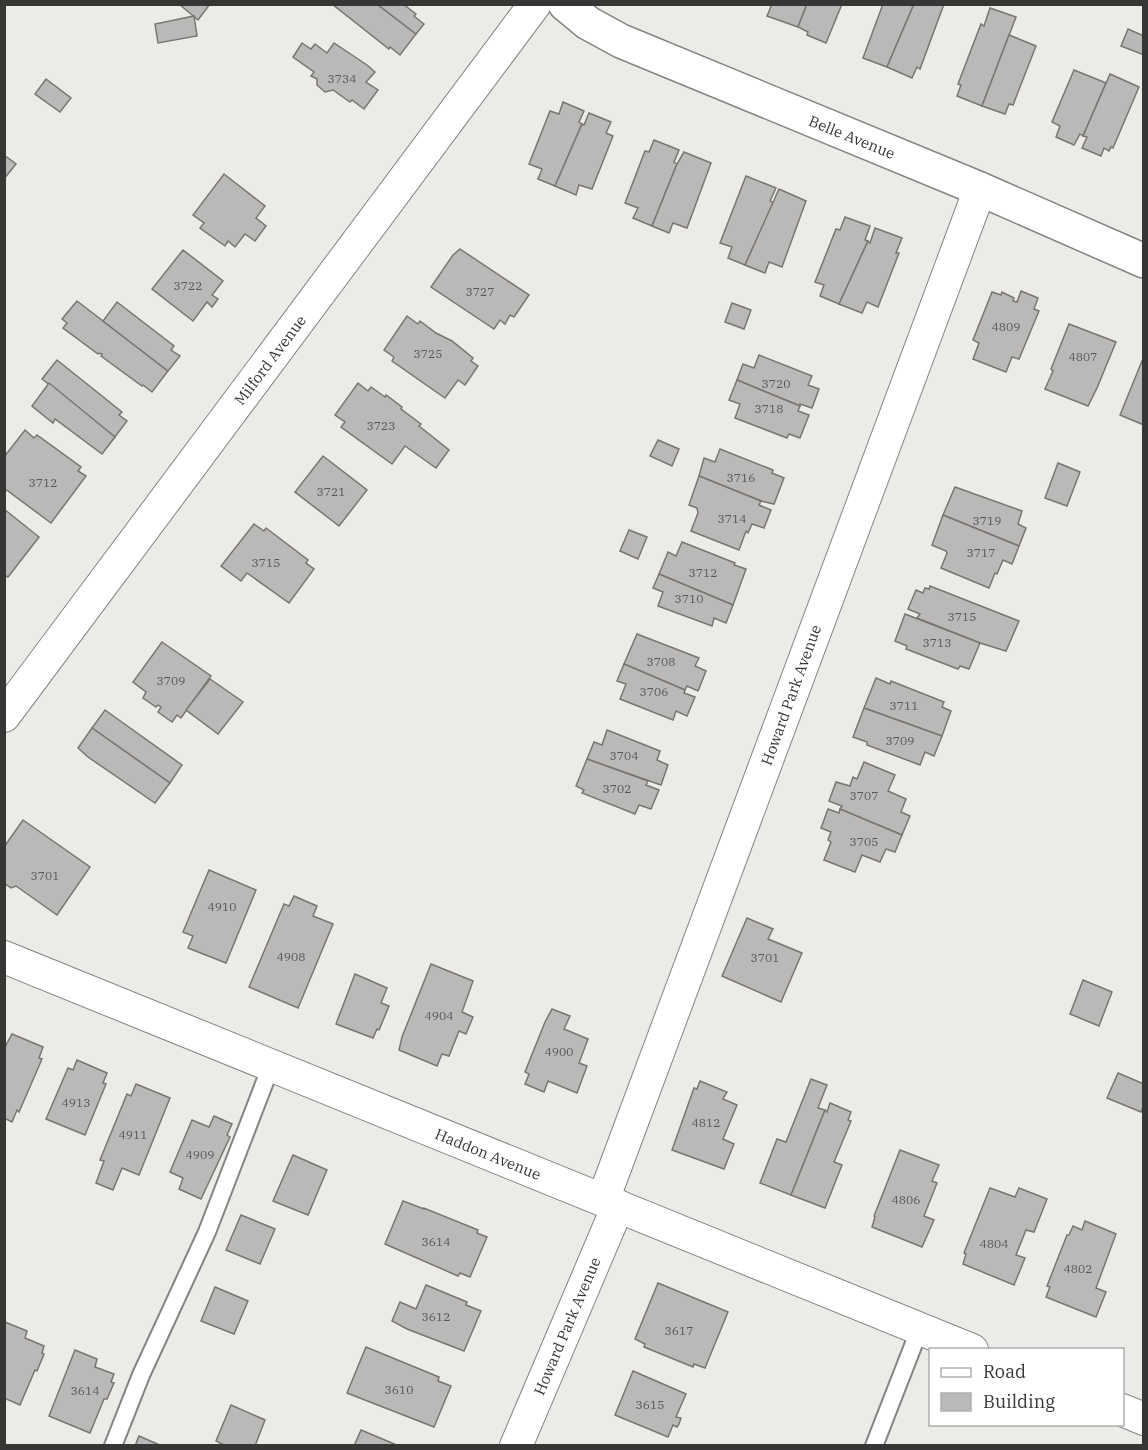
<svg xmlns="http://www.w3.org/2000/svg" width="1148" height="1450" viewBox="0 0 1148 1450" font-family="'IBM Plex Serif',serif">
  <rect width="100%" height="100%" fill="#ecebe8"/>
  <!-- building -->
  <g fill="#bbb9b7" stroke="#787674" stroke-width="1.5">
    <path d="M179 4H210L198 20Z"/>
    <path d="M332 4H377L416 34 400 55 390 47 389 49Z"/>
    <path d="M377 4H403L416 14 414 16 424 24 416 34Z"/>
    <path d="M772 4H807L798 27 767 16Z"/>
    <path d="M807 4H842L826 43 807 35 808 32 798 27Z"/>
    <path d="M883 4H914L887 67 863 58Z"/>
    <path d="M914 4H944L920 69 917 67 912 78 887 67Z"/>
    <path d="M990 8 1016 17 982 106 957 96 961 85 958 84 981 24 984 26Z"/>
    <path d="M194 16 197 36 158 43 155 24Z"/>
    <path d="M1128 29 1144 36V55L1121 46Z"/>
    <path d="M1009 35 1036 46 1013 105 1009 104 1005 114 982 106Z"/>
    <path d="M302 43 311 49 315 44 327 53 334 43 367 65 375 72 366 82 378 90 364 109 352 100 350 102 333 90 325 92 317 85V79L311 76 314 72 293 57Z"/>
    <path d="M1074 70 1106 83 1083 136 1080 134 1074 145 1056 137 1060 126 1052 122Z"/>
    <path d="M1110 74 1139 87 1113 148 1111 147 1109 151 1104 148 1101 156 1082 148 1087 137 1083 136Z"/>
    <path d="M46 79 71 98 60 112 35 94Z"/>
    <path d="M563 102 584 111 579 122 582 124 555 186 538 179 542 169 529 164 550 111 559 114Z"/>
    <path d="M589 113 611 122 606 133 613 136 592 189 579 185 576 195 555 186 582 124 584 125Z"/>
    <path d="M654 140 679 150 674 162 677 164 652 226 633 218 638 208 625 203 645 151 649 152Z"/>
    <path d="M684 152 711 163 687 228 673 223 669 233 652 226 677 164Z"/>
    <path d="M4 155 16 164 4 179Z"/>
    <path d="M224 174 265 206 256 218 266 226 255 241 245 234 235 247 228 241 225 246 200 228 204 223 193 215Z"/>
    <path d="M746 176 776 188 770 201 774 203 745 265 728 258 732 247 720 243Z"/>
    <path d="M779 189 806 201 782 267 769 262 765 273 745 265Z"/>
    <path d="M845 217 870 226 865 240 868 241 839 304 820 296 824 285 815 282 836 229 840 230Z"/>
    <path d="M875 228 902 238 896 253H899L878 307 867 302 862 313 839 304 868 241 870 243Z"/>
    <path d="M460 249 529 295 514 317 510 315 505 324 500 320 494 329 431 287 453 255Z"/>
    <path d="M183 250 223 281 212 295 218 299 212 307 207 302 193 321 152 289Z"/>
    <path d="M1021 291 1038 298 1034 309 1039 311 1019 359 1012 357 1006 372 973 359 979 343 973 340 992 292 1001 295 1002 292 1014 298 1013 301 1017 302Z"/>
    <path d="M77 301 168 371 152 392 143 385 142 386 101 356 102 354 99 353 98 354 63 328 67 323 62 319Z"/>
    <path d="M117 302 174 346 171 350 180 356 168 371 103 321Z"/>
    <path d="M732 303 751 310 744 329 725 322Z"/>
    <path d="M407 316 418 324 420 321 436 333 452 341 473 358 471 361 478 366 465 385 458 380 445 398 392 361 394 357 384 350Z"/>
    <path d="M1069 324 1116 342 1097 388 1088 406 1045 389 1053 371 1051 369Z"/>
    <path d="M759 355 812 376 808 385 819 389 812 408 800 404V406L737 380 743 364 754 368Z"/>
    <path d="M1144 356V425L1120 415Z"/>
    <path d="M57 360 122 412 119 415 127 421 115 437 42 379Z"/>
    <path d="M737 380 800 406 798 411 809 415 800 438 789 434 787 438 735 418 740 404 729 400Z"/>
    <path d="M49 383 115 437 102 454 55 419 53 423 32 406Z"/>
    <path d="M358 383 368 391 371 387 385 397 386 395 402 407 401 409 421 424 419 426 449 450 436 468 405 446 392 464 341 427 345 422 335 415Z"/>
    <path d="M25 430 34 438 37 435 81 467 78 471 86 476 51 523 4 488V457Z"/>
    <path d="M658 440 679 449 672 466 650 456Z"/>
    <path d="M720 449 773 470 772 473 784 478 774 504 761 501 699 476 704 458 715 462Z"/>
    <path d="M323 456 367 490 339 526 295 492Z"/>
    <path d="M1058 463 1080 472 1067 506 1045 498Z"/>
    <path d="M699 476 761 501 759 505 771 510 764 528 752 524 748 533 746 531 739 550 691 531 698 513 697 508 689 505Z"/>
    <path d="M955 487 1022 511 1018 524 1026 528 1019 546 943 515Z"/>
    <path d="M4 509 39 537 8 577 4 575Z"/>
    <path d="M943 515 1019 546 1012 564 1003 560 997 574 995 573 989 588 941 568 947 553 946 551 932 545Z"/>
    <path d="M254 524 264 531 266 528 308 560 306 563 314 569 289 603 247 573 241 581 221 566Z"/>
    <path d="M629 530 647 537 638 559 620 551Z"/>
    <path d="M682 542 735 563 734 565 746 569 733 605 659 574 668 552 676 556Z"/>
    <path d="M659 574 733 605 726 623 714 618 712 626 658 606 663 592 653 588Z"/>
    <path d="M930 586 1019 621 1006 651 980 643 917 618 920 614 908 609 916 590 923 593 925 588 929 589Z"/>
    <path d="M905 614 980 643 969 669 960 666 958 669 906 649 907 646 895 641Z"/>
    <path d="M637 634 699 658 695 666 706 671 698 691 687 686 685 690 624 664Z"/>
    <path d="M162 642 211 676 181 718 177 715 172 722 158 712 161 707 158 705 156 707 143 698 146 692 133 682Z"/>
    <path d="M624 664 685 690 684 693 695 697 687 716 676 711 673 720 620 699 626 684 617 681Z"/>
    <path d="M876 678 890 684 891 681 944 702 942 707 951 711 942 736 864 708Z"/>
    <path d="M210 679 243 702 218 734 186 710Z"/>
    <path d="M864 708 942 736 934 756 925 752 920 765 867 745V742L853 737Z"/>
    <path d="M105 710 182 765 170 783 92 728Z"/>
    <path d="M92 728 170 783 155 803 88 757 78 748Z"/>
    <path d="M607 730 660 751 657 760 668 765 661 785 587 759 594 742 602 745Z"/>
    <path d="M587 759 648 781 646 785 659 790 651 809 639 805 635 814 582 793 584 790 576 786Z"/>
    <path d="M864 762 895 775 888 791 906 799 901 812 910 816 902 835 840 809 842 806 829 801 836 782 850 786 853 777 857 779Z"/>
    <path d="M828 809 839 813 840 809 902 835 895 852 886 849 880 862 862 855 855 872 824 860 831 842 828 840 831 832 821 828Z"/>
    <path d="M23 820 90 867 57 915 16 886 11 888 4 883V847Z"/>
    <path d="M209 870 256 890 226 963 188 948 193 936 183 932Z"/>
    <path d="M294 896 317 906 313 916 333 924 298 1008 249 987 284 904 289 906Z"/>
    <path d="M747 918 773 929 768 939 802 953 781 1002 722 976Z"/>
    <path d="M431 964 473 981 462 1012 473 1017 466 1034 459 1031 449 1056 442 1054 437 1066 399 1050 402 1037Z"/>
    <path d="M355 974 387 988 381 1003 389 1006 379 1030 377 1029 373 1038 336 1024Z"/>
    <path d="M1083 980 1112 992 1099 1026 1070 1014Z"/>
    <path d="M552 1009 570 1016 564 1029 588 1039 579 1063 587 1066 577 1093 548 1081 544 1092 525 1084 529 1074 525 1072 545 1022Z"/>
    <path d="M12 1034 43 1047 39 1058 42 1059 19 1112 17 1110 12 1122 4 1118V1049Z"/>
    <path d="M77 1060 107 1073 103 1083 106 1084 85 1135 46 1119 68 1068 73 1070Z"/>
    <path d="M1118 1073 1144 1084V1104L1141 1112 1107 1098Z"/>
    <path d="M811 1079 827 1085 818 1108 825 1110 791 1195 760 1183 777 1139 786 1142Z"/>
    <path d="M700 1081 727 1092 723 1099 737 1105 723 1139 734 1144 724 1169 672 1150 694 1088 697 1089Z"/>
    <path d="M136 1084 170 1098 139 1175 122 1168 113 1190 96 1183 104 1161 100 1160 127 1094 131 1096Z"/>
    <path d="M830 1103 851 1112 848 1120 851 1121 834 1162 842 1165 825 1208 791 1195 825 1110 827 1112Z"/>
    <path d="M214 1116 232 1124 227 1135 230 1137 201 1199 179 1189 183 1178 170 1172 192 1120 209 1127Z"/>
    <path d="M900 1150 939 1165 932 1181 937 1183 924 1216 934 1220 922 1247 872 1227 875 1217 874 1216Z"/>
    <path d="M293 1155 327 1170 308 1215 273 1201Z"/>
    <path d="M990 1188 1015 1197 1019 1188 1047 1199 1034 1232 1026 1230 1016 1255 1025 1258 1014 1285 963 1264 966 1254 964 1253Z"/>
    <path d="M403 1201 424 1209V1208L478 1230 477 1233 487 1237 470 1277 460 1273 458 1276 385 1244Z"/>
    <path d="M241 1215 275 1229 260 1264 226 1250Z"/>
    <path d="M1085 1221 1116 1234 1096 1288 1106 1292 1096 1317 1046 1297 1050 1287 1047 1286 1067 1235H1069L1073 1226 1082 1230Z"/>
    <path d="M658 1283 728 1312 705 1368 694 1364 693 1367 644 1347 645 1344 635 1339Z"/>
    <path d="M426 1285 467 1302 466 1305 481 1311 464 1351 407 1329 392 1321 400 1302 416 1309Z"/>
    <path d="M215 1287 248 1301 234 1334 201 1321Z"/>
    <path d="M5 1322 27 1331 25 1338 44 1346 42 1353 44 1354 37 1371 35 1370 20 1405 4 1398Z"/>
    <path d="M366 1347 439 1377 438 1381 451 1386 434 1427 347 1393Z"/>
    <path d="M75 1350 97 1359 95 1367 114 1374 111 1382 114 1383 107 1399H104L90 1433 49 1416Z"/>
    <path d="M633 1371 686 1394 676 1417 681 1418 679 1424 677 1427 673 1425 668 1437 615 1415Z"/>
    <path d="M231 1405 265 1420 255 1446H226L216 1441Z"/>
    <path d="M361 1430 399 1446H354Z"/>
    <path d="M139 1436 162 1446H135Z"/>
  </g>
  <g fill="none" stroke-linecap="round" stroke-linejoin="round">
    <defs>
      <g id="lane">
        <path d="M113 1446 141 1375 207 1232 271 1066"/>
        <path d="M874 1446 920 1328"/>
      </g>
      <g id="street">
        <path d="M4 716 535 4"/>
        <path d="M4 957 972 1350"/>
        <path d="M603 1200 980 189"/>
        <path d="M1122 1410 1144 1419"/>
        <path d="M516 1446 618 1206"/>
      </g>
      <path id="secondary" d="M565 4 588 23 621 41 980 189 1144 261"/>
    </defs>
    <!-- lane casing -->
    <use href="#lane" stroke="#868482" stroke-width="20"/>
    <!-- street casing -->
    <use href="#street" stroke="#868482" stroke-width="34"/>
    <!-- secondary casing -->
    <use href="#secondary" stroke="#868482" stroke-width="36"/>
    <!-- lane -->
    <use href="#lane" stroke="#fff" stroke-width="16"/>
    <!-- street -->
    <use href="#street" stroke="#fff" stroke-width="32"/>
    <!-- secondary -->
    <use href="#secondary" stroke="#fff" stroke-width="33"/>
  </g>
  <g text-anchor="middle" dominant-baseline="central" stroke-width="6" stroke-linejoin="round" paint-order="stroke">
    <!-- number labels -->
    <g font-size="12" fill="#585756">
      <text x="342" y="78">3734</text>
      <text x="188" y="285">3722</text>
      <text x="480" y="291">3727</text>
      <text x="1006" y="326">4809</text>
      <text x="428" y="353">3725</text>
      <text x="1083" y="356">4807</text>
      <text x="776" y="383">3720</text>
      <text x="769" y="408">3718</text>
      <text x="381" y="425">3723</text>
      <text x="741" y="477">3716</text>
      <text x="43" y="482">3712</text>
      <text x="331" y="491">3721</text>
      <text x="732" y="518">3714</text>
      <text x="987" y="520">3719</text>
      <text x="981" y="552">3717</text>
      <text x="266" y="562">3715</text>
      <text x="703" y="572">3712</text>
      <text x="689" y="598">3710</text>
      <text x="962" y="616">3715</text>
      <text x="937" y="642">3713</text>
      <text x="661" y="661">3708</text>
      <text x="171" y="680">3709</text>
      <text x="654" y="691">3706</text>
      <text x="904" y="705">3711</text>
      <text x="900" y="740">3709</text>
      <text x="624" y="755">3704</text>
      <text x="617" y="788">3702</text>
      <text x="864" y="795">3707</text>
      <text x="864" y="841">3705</text>
      <text x="45" y="875">3701</text>
      <text x="222" y="906">4910</text>
      <text x="291" y="956">4908</text>
      <text x="765" y="957">3701</text>
      <text x="439" y="1015">4904</text>
      <text x="559" y="1051">4900</text>
      <text x="76" y="1102">4913</text>
      <text x="706" y="1122">4812</text>
      <text x="133" y="1134">4911</text>
      <text x="200" y="1154">4909</text>
      <text x="906" y="1199">4806</text>
      <text x="436" y="1241">3614</text>
      <text x="994" y="1243">4804</text>
      <text x="1078" y="1268">4802</text>
      <text x="436" y="1316">3612</text>
      <text x="679" y="1330">3617</text>
      <text x="399" y="1389">3610</text>
      <text x="85" y="1390">3614</text>
      <text x="650" y="1404">3615</text>
    </g>
    <!-- street labels -->
    <g font-size="15" fill="#373635" stroke="#fff">
      <text transform="translate(852 137) rotate(22)">Belle Avenue</text>
      <text transform="translate(270 360) rotate(-53)">Milford Avenue</text>
      <text transform="translate(791 695) rotate(-70)">Howard Park Avenue</text>
      <text transform="translate(488 1154) rotate(22)">Haddon Avenue</text>
      <text transform="translate(567 1326) rotate(-67)">Howard Park Avenue</text>
    </g>
  </g>
  <!-- border -->
  <rect width="1148" height="1450" fill="none" stroke="#373635" stroke-width="12"/>
  <!-- legend -->
  <rect x="929" y="1348" width="195" height="78" fill="#ffffff" stroke="#afafae" stroke-width="1.5"/>
  <rect x="941" y="1368" width="30" height="9" fill="#ffffff" stroke="#afafae" stroke-width="1.5"/>
  <text x="983" y="1378" font-size="18" fill="#373635">Road</text>
  <rect x="941" y="1393" width="30" height="18" fill="#bbb9b7" stroke="#afafae" stroke-width="1.5"/>
  <text x="983" y="1408" font-size="18" fill="#373635">Building</text>
</svg>
